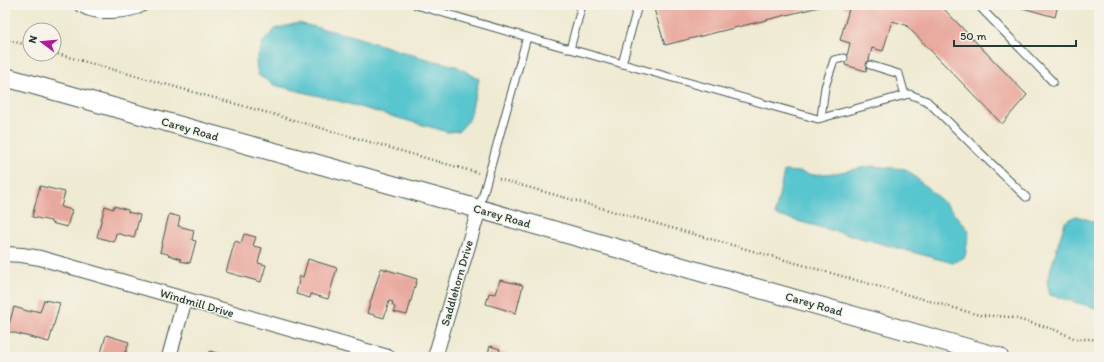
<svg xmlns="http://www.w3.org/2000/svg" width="1104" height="362" viewBox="0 0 1104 362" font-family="Itim,sans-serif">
  <rect width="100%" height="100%" fill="#f7f3e8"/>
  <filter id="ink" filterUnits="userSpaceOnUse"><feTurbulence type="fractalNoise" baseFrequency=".025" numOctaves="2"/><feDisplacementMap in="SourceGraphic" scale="8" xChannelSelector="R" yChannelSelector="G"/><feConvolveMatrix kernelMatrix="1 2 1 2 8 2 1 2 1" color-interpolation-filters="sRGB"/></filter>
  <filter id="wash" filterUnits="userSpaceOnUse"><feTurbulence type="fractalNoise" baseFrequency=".012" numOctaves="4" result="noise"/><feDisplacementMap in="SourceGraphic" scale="16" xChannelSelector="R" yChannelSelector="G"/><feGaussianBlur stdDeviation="0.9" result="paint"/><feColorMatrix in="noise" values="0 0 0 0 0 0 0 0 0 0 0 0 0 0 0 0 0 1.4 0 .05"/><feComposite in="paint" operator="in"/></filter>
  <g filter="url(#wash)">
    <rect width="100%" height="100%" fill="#efead2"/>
    <!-- water -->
    <g fill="#59c6cf" stroke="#3c8282">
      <path d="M298 23 353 36 419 57 456 66 479 79 469 120 459 131 448 132 331 99 274 85 258 75 256 62 263 42 275 29Z"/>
      <path d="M871 166 906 169 948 206 969 231 965 257 953 263 775 215 784 171 801 172 813 175 836 173Z"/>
      <path d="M1076 216 1099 223V309L1050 295 1047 281 1065 222Z"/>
    </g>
    <g id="blocks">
      <!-- building -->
      <g fill="#e9a89d">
        <path d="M671 5H823V6L665 45 654 9Z"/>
        <path d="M839 5H940L1027 95 1002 124 906 25 892 21 883 51 872 48 866 71 845 65 850 43 840 40 849 9Z"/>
        <path d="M1019 5H1058L1055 17 1019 7Z"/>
        <path d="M40 186 65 192 61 207 72 210 67 227 51 223V221L32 217Z"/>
        <path d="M105 206 113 209 114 206 128 210V212L140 215 134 238 116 233 114 242 97 237Z"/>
        <path d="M169 214 180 217 178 226 194 230 192 240 196 241 190 263 180 261 181 259 168 255V254L160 252Z"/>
        <path d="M244 234 256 237 253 246 262 248 258 263 266 265 261 282 226 272 235 241 241 243Z"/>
        <path d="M308 259 337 268 328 299 311 294 310 298 296 294 300 276 303 277Z"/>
        <path d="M381 268 417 279 407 315 394 312 395 307 392 305 393 302 389 301 384 318 367 313Z"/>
        <path d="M500 280 523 285 516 313 486 304 489 293 496 294Z"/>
        <path d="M44 300 60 303 49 342 7 331 14 307 31 312 32 310 40 312Z"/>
        <path d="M106 335 129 342 126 352 125 351 123 357H100Z"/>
        <path d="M490 346 500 349 499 352 511 356V357H487Z"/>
        <path d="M210 351 231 357H209Z"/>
      </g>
    </g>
  </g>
  <g filter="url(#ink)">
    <use href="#blocks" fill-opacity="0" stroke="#3e574c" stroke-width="1"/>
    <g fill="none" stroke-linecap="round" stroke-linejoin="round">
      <defs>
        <g id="service">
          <path d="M416 5 527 37 479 209"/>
          <path d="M978 5 1053 82"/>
          <path d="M527 37 570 49 582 5"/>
          <path d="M570 49 818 119 909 94 927 101 1026 197"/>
          <path d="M622 64 638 5"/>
          <path d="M870 65 899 74 905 95"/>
          <path d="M821 118 825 87 834 60 844 58"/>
        </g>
        <g id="minor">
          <path d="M81 5C84 6 87 8 90 9 102 13 130 11 141 5"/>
          <path d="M5 254 22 255 40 258 388 357"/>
          <path d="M169 357 185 299"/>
          <path d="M435 357 479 209"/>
        </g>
        <path id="tertiary" d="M5 77 479 209 999 357"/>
      </defs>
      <!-- service casing -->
      <use href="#service" stroke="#3e574c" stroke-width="9"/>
      <!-- minor casing -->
      <use href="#minor" stroke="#3e574c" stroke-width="16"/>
      <!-- tertiary casing -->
      <use href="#tertiary" stroke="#3e574c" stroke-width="20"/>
      <!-- path -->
      <g stroke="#3e574c" stroke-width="2.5" stroke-dasharray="1 3" stroke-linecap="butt">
        <path d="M5 39 30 46"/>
        <path d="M54 53 279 116 478 173"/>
        <path d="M499 179 979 315 1010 317 1053 329 1076 339H1092L1099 341"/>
      </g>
      <!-- service -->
      <use href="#service" stroke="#fff" stroke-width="7"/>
      <!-- minor -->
      <use href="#minor" stroke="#fff" stroke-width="14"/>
      <!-- tertiary -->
      <use href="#tertiary" stroke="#fff" stroke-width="18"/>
    </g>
  </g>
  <g text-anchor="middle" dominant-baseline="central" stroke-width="3" stroke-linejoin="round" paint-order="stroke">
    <!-- street labels -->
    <g font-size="12" fill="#1f3d34" stroke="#f7f3e8">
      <text transform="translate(190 129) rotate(16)">Carey Road</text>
      <text transform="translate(502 216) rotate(16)">Carey Road</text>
      <text transform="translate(457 283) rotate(-74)">Saddlehorn Drive</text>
      <text transform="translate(197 303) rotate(16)">Windmill Drive</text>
      <text transform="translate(814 304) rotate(16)">Carey Road</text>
    </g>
  </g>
  <!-- margin -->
  <rect width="1104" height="362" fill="none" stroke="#f7f3e8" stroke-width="20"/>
  <!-- north arrow -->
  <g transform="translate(42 42) rotate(286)"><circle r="19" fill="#f7f3e8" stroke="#a1aaa0"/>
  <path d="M0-3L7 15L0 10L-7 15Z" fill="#b5179e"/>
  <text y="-6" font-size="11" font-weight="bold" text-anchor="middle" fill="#1f3d34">N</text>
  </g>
  <!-- scale -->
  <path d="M954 40v6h122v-6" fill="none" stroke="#1f3d34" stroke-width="2"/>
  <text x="960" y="40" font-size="12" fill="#1f3d34" stroke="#f7f3e8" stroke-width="3" paint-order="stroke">50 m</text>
</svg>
